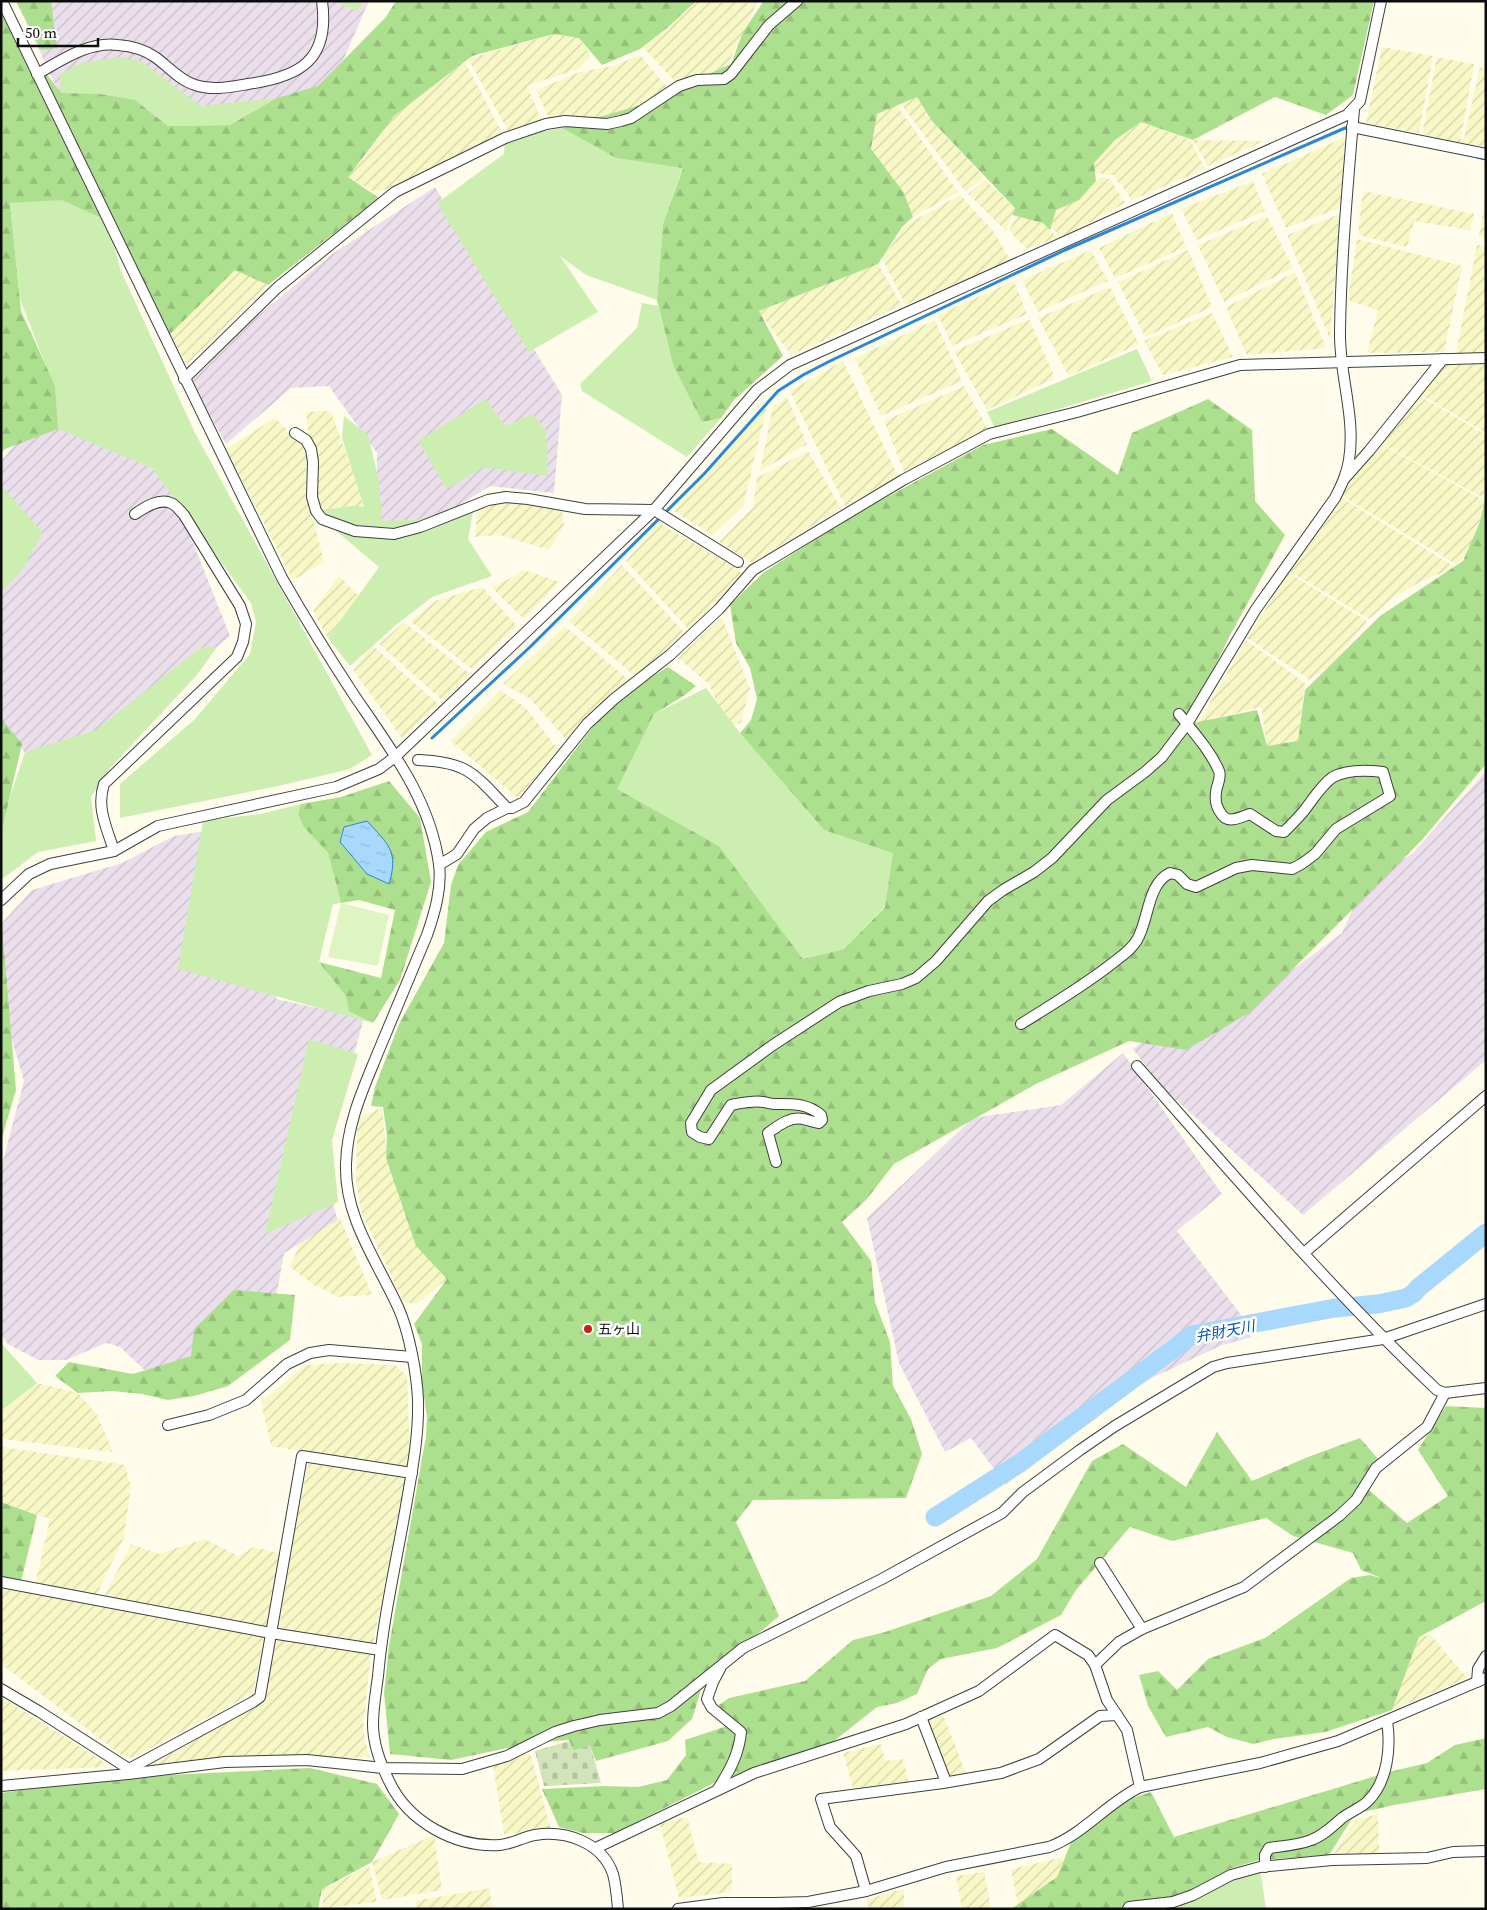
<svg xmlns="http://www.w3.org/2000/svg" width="1487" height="1910" viewBox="0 0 1487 1910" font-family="'Source Serif 4','Noto Sans JP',serif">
  <defs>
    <pattern id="industrial-furrows" width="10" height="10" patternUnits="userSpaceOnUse" patternTransform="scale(1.25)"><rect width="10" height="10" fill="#ecdfec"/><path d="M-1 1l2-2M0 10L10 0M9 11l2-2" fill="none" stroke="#c9bec9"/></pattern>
    <pattern id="farmland-furrows" width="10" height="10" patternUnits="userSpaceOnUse" patternTransform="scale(1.25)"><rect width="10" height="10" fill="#f8f8c7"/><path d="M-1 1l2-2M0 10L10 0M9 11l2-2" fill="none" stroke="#d3d3aa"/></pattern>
    <pattern id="forest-firs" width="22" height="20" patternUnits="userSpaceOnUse" patternTransform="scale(1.25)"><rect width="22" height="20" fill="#ade08e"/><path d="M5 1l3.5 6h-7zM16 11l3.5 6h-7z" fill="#94bf79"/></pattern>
    <pattern id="cemetery-stones" width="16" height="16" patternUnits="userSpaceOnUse" patternTransform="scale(1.25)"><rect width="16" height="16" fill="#d3e3ba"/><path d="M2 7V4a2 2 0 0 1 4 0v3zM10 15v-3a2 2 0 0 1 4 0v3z" fill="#b4c29f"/></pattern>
    <pattern id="water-ripples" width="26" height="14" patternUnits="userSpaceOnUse" patternTransform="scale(1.25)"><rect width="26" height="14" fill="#a9d8fd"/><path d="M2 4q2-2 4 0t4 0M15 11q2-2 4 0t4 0" fill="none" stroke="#90b8d8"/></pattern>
  </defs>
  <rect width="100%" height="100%" fill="#fffceb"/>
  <!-- industrial -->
  <g fill="url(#industrial-furrows)">
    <path d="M16 1H369L332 86 283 122 63 101Z"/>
    <path d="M435 187 562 395 554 493 490 486 422 528 376 524 377 453 329 386 291 388 226 444 191 381 248 324 332 254Z"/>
    <path d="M111 336 230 636 54 784 1 726V461Z"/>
    <path d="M1486 771V1060L1303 1215 1162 1087 1133 1049 1178 1015 1223 1022 1342 933 1364 884 1413 853Z"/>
    <path d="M212 830 294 906 276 999 364 1018 328 1148 333 1203 338 1221 284 1253 275 1304 191 1383 152 1377 120 1347 106 1343 66 1360H38L8 1344 1 1335V1168L24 1081 6 1020 1 924 32 890 122 863 174 836Z"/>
    <path d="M1123 1053 1222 1194 1177 1231 1245 1320 1251 1337 1220 1346 1154 1377 1092 1412 1006 1485 971 1438 945 1452 899 1363 867 1218 973 1118 1061 1105Z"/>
  </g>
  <!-- farmland -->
  <g fill="url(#farmland-furrows)">
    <path d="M696 1 757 3 727 66 679 86 643 47 667 28Z"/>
    <path d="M554 34 579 37 591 56 578 69 527 86 544 125 511 136 468 59Z"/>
    <path d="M1382 47 1433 56 1419 133 1366 123Z"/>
    <path d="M640 55 670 91 631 118 551 123 536 90 580 72 613 66Z"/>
    <path d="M1437 57 1474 64 1460 143 1422 134Z"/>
    <path d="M465 62 505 138 466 157 377 193 348 177 393 116Z"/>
    <path d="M1480 68 1486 69V147L1463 143Z"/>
    <path d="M917 97 932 121 984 177 966 192 901 104Z"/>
    <path d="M897 105 958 192 913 217 905 195 871 149 877 114Z"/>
    <path d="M1141 122 1190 140 1205 169 1132 200 1113 175 1095 173 1094 163 1115 140Z"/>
    <path d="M1345 137 1340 208 1286 228 1262 174Z"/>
    <path d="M1193 140 1264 141 1208 166Z"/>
    <path d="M1100 177 1110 179 1125 203 1063 237 1051 228 1056 210 1079 200Z"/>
    <path d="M985 180 1015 208 1006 231 968 194Z"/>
    <path d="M1253 181 1265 211 1197 240 1181 209Z"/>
    <path d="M1363 191 1474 214 1470 230 1414 221 1407 247 1358 235Z"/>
    <path d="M1486 193V238L1479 237Z"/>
    <path d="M960 195 994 232 1010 260 905 305 882 258 906 225Z"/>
    <path d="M1172 213 1186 247 1115 278 1099 248Z"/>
    <path d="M1340 214 1330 339 1287 235Z"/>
    <path d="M1016 216 1043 223 1057 238 1027 249 1009 231Z"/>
    <path d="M1267 216 1293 268 1224 302 1198 245Z"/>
    <path d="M1357 239 1462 266 1444 352 1367 353 1378 310 1348 300Z"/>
    <path d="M1477 245 1486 246V353H1456Z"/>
    <path d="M1091 250 1108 281 1038 312 1022 280Z"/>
    <path d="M1188 250 1212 307 1145 337 1118 282Z"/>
    <path d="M878 264 902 305 791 355 758 311Z"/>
    <path d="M235 269 268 285 187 364 170 334Z"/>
    <path d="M1295 272 1326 348 1247 355 1226 307Z"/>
    <path d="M1014 281 1027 314 952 346 938 315Z"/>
    <path d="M1110 287 1139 344 1069 376 1038 318Z"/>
    <path d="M1212 313 1233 357 1163 375 1144 341Z"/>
    <path d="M1029 319 1055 378 987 410 954 351Z"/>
    <path d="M935 320 962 381 881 416 855 358Z"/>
    <path d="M843 361 898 476 845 506 790 391Z"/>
    <path d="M1446 362H1486V433L1420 394Z"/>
    <path d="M964 386 988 429 904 472 884 421Z"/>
    <path d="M1420 396 1486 435 1484 498 1382 444Z"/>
    <path d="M787 397 807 444 760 471 773 406Z"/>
    <path d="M767 407 743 506 713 535 674 511Z"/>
    <path d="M331 411 365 507 316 511 306 412Z"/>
    <path d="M275 418 301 443 306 456 307 494 324 562 293 580 226 449Z"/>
    <path d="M1382 445 1484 500 1477 536 1471 549 1457 565 1342 496 1350 480Z"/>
    <path d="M808 451 841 508 752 563 719 542 753 507 757 478Z"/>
    <path d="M1342 498 1455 567 1418 583 1395 597 1369 619 1289 571 1325 524Z"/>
    <path d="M495 499H528L562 510 564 525 549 550 500 535 475 537 477 510Z"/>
    <path d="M659 523 738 569 741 575 689 630 626 561Z"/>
    <path d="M622 565 685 633 635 676 569 621Z"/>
    <path d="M524 570 560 582 524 619 491 587 509 579Z"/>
    <path d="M1289 573 1367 621 1335 661 1310 680 1247 638Z"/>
    <path d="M339 576 359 596 328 638 313 611Z"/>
    <path d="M482 587 517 626 472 669 410 621 435 601Z"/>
    <path d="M722 617 750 689 741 723 727 726 709 684 678 658Z"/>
    <path d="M404 622 470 674 443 701 379 644Z"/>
    <path d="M565 626 629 680 566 739 529 698 503 684Z"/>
    <path d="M1246 640 1305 683 1298 741 1267 747 1261 707 1199 722Z"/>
    <path d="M372 645 438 704 402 738 353 670Z"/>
    <path d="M500 690 525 707 558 749 518 798 451 741Z"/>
    <path d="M382 1108 388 1162 420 1249 447 1279 415 1305 403 1301 361 1211 356 1182 357 1117Z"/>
    <path d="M340 1218 372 1295 338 1297 313 1284 290 1267 300 1244Z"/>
    <path d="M339 1363 395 1365 407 1376 410 1460 405 1469 271 1446 261 1402 305 1365Z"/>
    <path d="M37 1383 78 1393 97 1415 113 1452 1 1439V1412Z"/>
    <path d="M1 1447 125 1465 131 1486 124 1537 96 1596 35 1585 50 1519 1 1502Z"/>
    <path d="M308 1464 406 1475 373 1645 279 1629 293 1539Z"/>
    <path d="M204 1539 239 1556 254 1547 281 1554 267 1627 104 1597 131 1544 159 1554Z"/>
    <path d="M1 1586 264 1636 253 1693 134 1757 126 1758 1 1664Z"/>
    <path d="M1431 1635 1467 1678 1392 1710 1419 1637Z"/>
    <path d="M277 1640 371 1653 363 1729 369 1757 147 1767 263 1702Z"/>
    <path d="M1 1697 104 1762 105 1767 1 1771Z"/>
    <path d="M942 1712 966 1773 947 1777 925 1720Z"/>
    <path d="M881 1744 885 1761 903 1759 909 1782 853 1788 843 1753Z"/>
    <path d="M530 1752 551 1830 504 1834 493 1765Z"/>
    <path d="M1378 1814 1379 1855 1333 1856 1355 1820Z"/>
    <path d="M687 1817 699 1862 732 1864V1892L679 1898 660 1824Z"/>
    <path d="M434 1835 442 1890 382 1900 372 1862Z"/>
    <path d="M1064 1857 1057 1877 1018 1904 1011 1869Z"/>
    <path d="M369 1866 377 1902 323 1908 322 1889Z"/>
    <path d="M984 1872 991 1909H962L956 1876Z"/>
    <path d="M490 1888 492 1909H416L415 1901Z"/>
    <path d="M904 1889V1909H869L867 1899Z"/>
  </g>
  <!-- grass -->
  <g fill="#cceeb0">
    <path d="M341 1H364L357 11 340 4Z"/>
    <path d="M121 57 141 61 201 106 277 98 230 125 168 126 135 100 100 94H61L60 74 81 63Z"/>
    <path d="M562 128 616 158 683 167 663 224 657 300 586 275 560 256 598 312 529 352 437 203 504 154 505 138Z"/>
    <path d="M57 193 105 214 121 271 195 433 372 755 350 769 278 786 120 818V784L195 719 250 654 256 622 251 603 152 468 58 429 47 369 20 299 10 203Z"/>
    <path d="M642 303 658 306 673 365 702 422 721 418 687 457 582 391 580 384 637 328Z"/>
    <path d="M1137 349 1152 381 995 428 987 412Z"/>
    <path d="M486 399 506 426 532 414 546 430 548 476 484 467 447 489 418 441Z"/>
    <path d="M344 416 368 435 379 481 382 521 437 519 474 506 468 539 492 576 432 597 396 625 350 666 328 638 379 567 322 519 316 511 353 506 364 507 342 438Z"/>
    <path d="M1 485 43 533 22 570 1 592Z"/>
    <path d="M217 647 196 676 110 768 91 797 96 841 38 852 1 880V824L25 752 96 730 200 648Z"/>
    <path d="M706 688 740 733 824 830 900 849 885 906 844 949 803 959 719 846 616 789 654 714Z"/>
    <path d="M301 804 298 814 303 826 328 853 341 903 333 904 319 962 373 1023 178 969 203 821 261 814Z"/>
    <path d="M309 1039 358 1054 332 1140 338 1202 265 1234Z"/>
    <path d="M1 1343 37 1383 1 1411Z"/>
    <path d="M1260 1867 1266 1909H1179L1181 1899Z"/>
  </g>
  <!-- forest -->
  <g fill="url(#forest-firs)">
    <path d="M16 1H51L57 48 41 50Z"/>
    <path d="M396 1H696L667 28 640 49 602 65 579 38 554 34 472 56 394 116 348 177 379 198 268 285 235 270 165 339 115 224 62 200 10 203 21 311 55 386 58 429 5 449 1 453V13L61 93 100 94 135 100 168 126 230 125 277 98 318 86 386 17Z"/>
    <path d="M767 1H1374L1353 95 1326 115 1275 97 1193 140 1141 122 1115 140 1094 163 1096 181 1079 200 1056 210 1050 230 1043 223 1012 215 1015 208 932 121 917 97 877 114 871 149 904 193 913 217 902 227 878 264 759 311 783 356 734 400 721 418 702 422 673 365 657 300 663 224 683 168 616 158 562 128 654 101 670 91 731 64 743 32 763 2Z"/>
    <path d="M1208 399 1252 430 1255 501 1285 535 1229 637 1189 720 1193 723 1257 710 1267 746 1298 741 1305 690 1380 616 1463 561 1480 522 1486 493V764L1421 841 1249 1013 1186 1050 1129 1041 1036 1084 894 1164 866 1200 842 1222 871 1261 875 1302 890 1342 893 1386 911 1419 922 1454 906 1498 753 1500 736 1522 779 1616 704 1680 692 1719 668 1741 596 1761 590 1746 573 1751 569 1740 532 1743 451 1760 390 1754 384 1693 389 1646 426 1436 427 1417 422 1383V1344L414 1324 447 1279 416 1246 386 1158 387 1136 383 1107 371 1106 375 1087 399 1024 444 943 451 885 458 865 486 832 528 812 614 699 668 667 696 686 685 695 654 714 617 789 719 846 803 959 844 949 885 907 893 853 824 830 740 733 751 720 757 699 750 668 736 643 730 605 763 573 843 521 983 445 1052 429 1118 475 1132 433Z"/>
    <path d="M1 718 22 744 1 834Z"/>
    <path d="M389 781 420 818 431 882 400 980 373 1023 349 1011 346 996 319 962 381 978 395 910 359 900 341 903 328 853 303 826 298 814 301 804 341 797Z"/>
    <path d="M1 914 16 1090 1 1141Z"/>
    <path d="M234 1290 295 1295 290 1340 228 1386 194 1396 168 1400 142 1394 112 1391 78 1393 55 1376 69 1362 133 1374 191 1356 194 1329Z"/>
    <path d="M1446 1406 1486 1408V1601L1419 1637 1392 1710 1325 1732 1274 1739 1253 1744 1227 1737 1208 1727 1166 1737 1148 1706 1139 1675 1158 1671 1177 1690 1208 1659 1265 1638 1351 1578 1370 1575 1384 1579 1361 1570 1353 1553 1293 1536 1266 1518 1172 1541 1130 1527 1076 1590 1061 1615 997 1648 941 1659 928 1669 917 1694 897 1703 877 1707 834 1741 716 1782 615 1833H583L559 1827 542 1789 604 1786 638 1787 667 1780 686 1755 685 1740 727 1726 719 1705 729 1698 805 1681 853 1640 885 1632 991 1596 1037 1559 1092 1461 1123 1444 1186 1487 1217 1432 1252 1481 1308 1457 1360 1438 1378 1459 1369 1490 1407 1523 1448 1496 1418 1450Z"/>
    <path d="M1 1502 37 1515 21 1582 1 1577Z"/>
    <path d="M1486 1738V1789L1394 1805 1355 1814 1329 1855 1259 1860 1229 1869 1173 1909H1011L1057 1877 1072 1840 1123 1801 1151 1792 1174 1837 1389 1772 1427 1763 1455 1745Z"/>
    <path d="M310 1768 377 1784 399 1814 372 1862 322 1889 318 1909H1V1793L107 1778Z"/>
  </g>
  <!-- cemetery -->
  <path fill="url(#cemetery-stones)" d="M569 1741 574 1751 590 1745 601 1783 544 1786 535 1751Z"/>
  <!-- pitch -->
  <path fill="#dff4c3" d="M341 903 389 915 378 966 328 957Z"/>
  <!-- water -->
  <path fill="url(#water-ripples)" stroke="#2887dc" d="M367 821C388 844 399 851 389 884L367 874 340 842 344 827Z"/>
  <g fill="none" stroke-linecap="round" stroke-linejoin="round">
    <!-- stream -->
    <g stroke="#2887dc" stroke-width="3">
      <path d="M1477 157 1486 159"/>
      <path d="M432 738 530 647 704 474 778 391 803 375 830 361 1065 250 1345 128 1351 130"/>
    </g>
    <!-- river -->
    <path stroke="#a9d8fd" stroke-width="19" d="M935 1517 1020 1463 1192 1335 1335 1308 1378 1304 1406 1298 1414 1293 1418 1288 1486 1233"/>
    <defs>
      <g id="minor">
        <path d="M2 1 282 578C305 618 329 657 354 695 390 748 430 799 439 864 442 888 435 912 427 935 411 973 395 1011 379 1050 364 1087 347 1122 346 1164 344 1217 377 1261 398 1307 409 1331 417 1374 418 1400 419 1436 412 1471 406 1506 396 1563 383 1619 378 1676 376 1692 373 1708 373 1724 373 1744 380 1763 389 1781 408 1822 456 1848 500 1845 512 1844 523 1837 535 1835 565 1830 602 1842 613 1874 616 1885 617 1897 618 1909"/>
        <path d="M37 74C62 60 89 41 118 45 130 46 145 50 155 57 168 66 179 80 195 85 213 91 230 87 248 84 300 77 330 60 322 1"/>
        <path d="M1352 127 1486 154"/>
        <path d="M184 379 277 288 395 192 505 138 546 124 565 121 607 124 621 121 631 118 679 86 697 80 724 79 731 74 769 25 797 1"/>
        <path d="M295 433 306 440 311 449 313 462 312 497 316 511 322 519 355 531 394 534 420 527 488 500 506 497 528 499 585 509 654 510 738 562"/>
        <path d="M1345 478 1369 451 1443 359"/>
        <path d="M418 760C433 761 450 762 464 769 481 778 494 795 507 808H512L524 802 587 724 614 699 670 655 719 609 753 570 903 480 989 434 1077 412 1240 365 1486 358"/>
        <path d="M114 851C107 828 96 808 104 784L237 657 243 642 246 624 240 606 184 515C180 511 176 505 171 503 159 498 145 507 135 514"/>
        <path d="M439 865 457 854 474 829 487 818 507 808"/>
        <path d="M1 900 29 874 50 864 114 851 158 826 336 787 379 769 395 757 654 510 757 390 790 365 1347 115 1360 101 1381 1"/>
        <path d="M1021 1024C1053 1004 1085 985 1114 962 1122 956 1132 949 1137 940 1149 920 1147 884 1170 873L1178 875 1187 884 1196 887 1236 868 1252 865 1292 869 1303 863 1315 854 1336 829 1390 796 1383 772C1367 770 1348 769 1333 777 1321 785 1312 801 1303 812 1297 819 1290 826 1284 832L1276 831 1250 814C1238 818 1227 825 1220 812 1216 806 1215 800 1216 793 1216 786 1222 778 1219 771 1210 750 1193 732 1179 714"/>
        <path d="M1137 1066C1235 1176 1330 1289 1437 1390L1445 1393 1486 1388"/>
        <path d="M776 1162 768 1133C778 1126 790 1116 803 1119 808 1120 813 1122 819 1123L822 1120 821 1115C807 1103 793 1104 775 1104 771 1104 768 1103 764 1102 753 1100 742 1103 731 1105L709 1139 700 1137 692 1132 691 1123 711 1090 773 1045 839 1002 869 991 902 984 916 978 936 961 988 901 1003 890 1034 872 1052 858 1107 800 1145 772 1162 757 1187 724 1256 609 1335 498C1341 486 1347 474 1349 460 1356 417 1339 374 1340 332 1341 257 1348 183 1354 109"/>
        <path d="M1304 1253 1486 1096"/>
        <path d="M168 1425 209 1415 246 1400 287 1364 310 1353 329 1350 412 1357"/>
        <path d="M1100 1563 1142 1629"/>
        <path d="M1 1582 271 1633 380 1650"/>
        <path d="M1095 1665 1119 1642 1142 1629 1244 1587 1339 1516 1356 1500 1376 1468 1427 1427 1445 1393"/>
        <path d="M1477 1682 1478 1669 1486 1656"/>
        <path d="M1 1689 40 1712 129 1769"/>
        <path d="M921 1717 946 1782"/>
        <path d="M128 1774 129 1769 253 1702 260 1697 302 1456 412 1473"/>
        <path d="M1 1786 128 1774 225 1762 307 1760 383 1768 462 1769 507 1756 555 1732 574 1726 600 1720 658 1713 671 1706 743 1648 882 1579 1002 1513 1023 1492 1080 1450 1115 1426 1213 1367 1227 1363 1383 1339 1486 1304"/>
        <path d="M718 1789C730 1770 739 1754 741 1732L712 1708 707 1699 713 1682 720 1669"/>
        <path d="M596 1848 754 1773 906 1724 979 1691 1055 1635 1088 1655 1095 1665 1107 1700 1127 1730 1140 1787"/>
        <path d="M1265 1867V1855L1269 1848C1283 1846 1299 1845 1311 1840 1323 1836 1333 1826 1342 1818 1350 1812 1361 1808 1368 1801 1388 1781 1391 1747 1387 1721"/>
        <path d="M866 1891 856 1856 830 1827 821 1799 943 1783 1001 1773 1039 1759 1100 1716 1117 1715"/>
        <path d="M678 1909 723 1903H775L808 1902 866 1891 946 1867 1049 1847C1084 1834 1107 1803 1140 1787L1260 1763 1338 1741 1486 1678"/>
        <path d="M1128 1909 1129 1907 1173 1902 1193 1895 1231 1875 1260 1867 1332 1860 1427 1858 1453 1852 1486 1851"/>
      </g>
    </defs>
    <!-- minor casing -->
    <use href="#minor" stroke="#3f3f3f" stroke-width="12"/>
    <!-- minor -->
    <use href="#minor" stroke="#fff" stroke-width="10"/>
  </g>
  <!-- markers -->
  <circle fill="#ca1a15" stroke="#fff" stroke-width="2" cx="588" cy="1329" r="5"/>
  <g text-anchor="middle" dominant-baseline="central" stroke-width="5" stroke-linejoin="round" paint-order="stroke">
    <!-- poi labels -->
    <g font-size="14" fill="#0c0c0c" stroke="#fff" text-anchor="start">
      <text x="598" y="1329">五ヶ山</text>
    </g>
    <!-- water labels -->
    <g font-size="15" font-style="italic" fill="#0858aa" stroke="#fff">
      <text transform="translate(1225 1331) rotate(-11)">弁財天川</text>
    </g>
  </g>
  <!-- border -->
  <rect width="1487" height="1910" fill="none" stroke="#0c0c0c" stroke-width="5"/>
  <!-- scale -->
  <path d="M18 38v8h80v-8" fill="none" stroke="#0c0c0c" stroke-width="2.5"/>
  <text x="25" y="38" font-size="15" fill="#0c0c0c" stroke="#ffffff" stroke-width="4" paint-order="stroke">50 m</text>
</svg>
